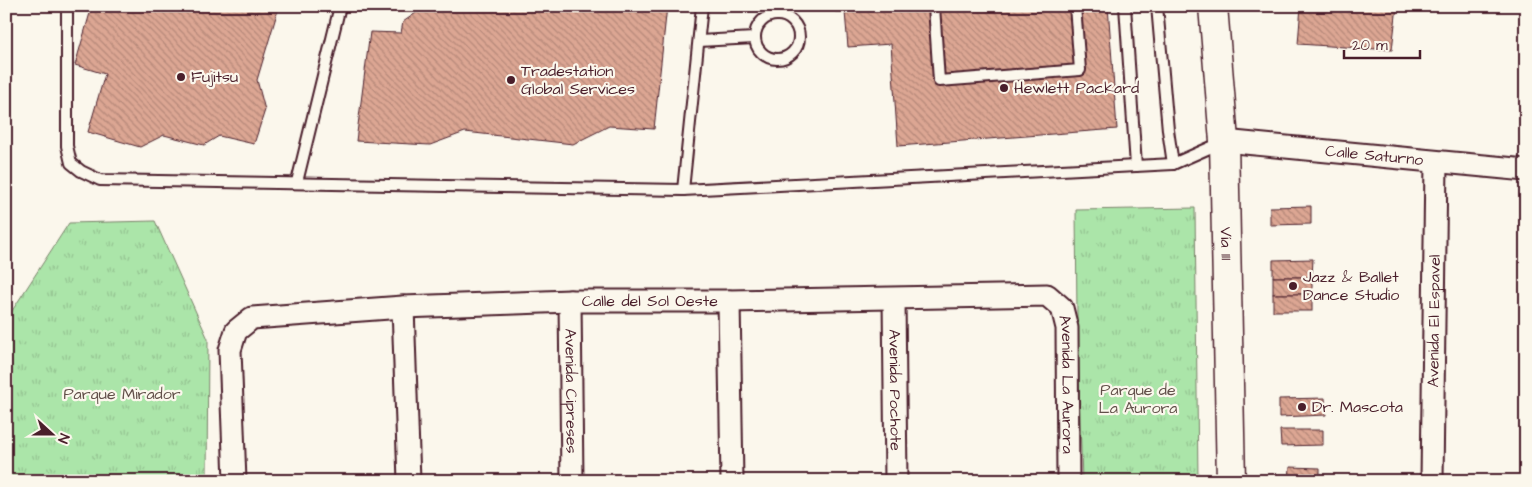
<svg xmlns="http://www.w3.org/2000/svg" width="1532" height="487" viewBox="0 0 1532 487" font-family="'Architects Daughter',sans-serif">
  <defs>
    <pattern id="grass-tufts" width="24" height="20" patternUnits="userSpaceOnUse" patternTransform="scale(1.25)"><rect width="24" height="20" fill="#abe5a9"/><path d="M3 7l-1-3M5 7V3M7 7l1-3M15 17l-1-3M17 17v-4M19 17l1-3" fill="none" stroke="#95c492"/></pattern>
    <pattern id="building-back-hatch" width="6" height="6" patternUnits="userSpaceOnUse" patternTransform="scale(1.25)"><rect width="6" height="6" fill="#dca693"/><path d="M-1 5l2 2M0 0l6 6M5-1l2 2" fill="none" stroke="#b48778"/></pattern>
  </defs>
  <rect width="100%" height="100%" fill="#fbf7ec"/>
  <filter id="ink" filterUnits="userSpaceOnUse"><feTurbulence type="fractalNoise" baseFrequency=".02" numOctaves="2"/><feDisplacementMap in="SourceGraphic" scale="10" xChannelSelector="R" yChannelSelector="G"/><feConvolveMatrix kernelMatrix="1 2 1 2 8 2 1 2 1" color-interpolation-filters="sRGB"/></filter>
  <g filter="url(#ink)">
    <!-- grass -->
    <g fill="url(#grass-tufts)" stroke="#7a826a">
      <path d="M1195 208 1198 481H1082L1077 317 1076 210Z"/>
      <path d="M155 221 208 339 207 481H6V320L69 223Z"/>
    </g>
    <!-- building -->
    <g fill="url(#building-back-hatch)" stroke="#4a1f2b">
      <path d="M92 6H276L278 10 257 80 265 110 254 144 219 136 204 145 164 135 140 147 88 132 105 74 75 65Z"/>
      <path d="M426 6H667L654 129 609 126 573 144 465 132 430 145 356 141 370 32 401 33 403 22Z"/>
      <path d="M829 6H1108L1117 129 898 146 891 44 848 47 845 12H835Z"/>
      <path d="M1301 6H1397L1392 50 1298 44Z"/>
      <path d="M1311 206V224L1270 225V207Z"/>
      <path d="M1313 259 1312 277H1273V260Z"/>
      <rect x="1273" y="277" width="39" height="17"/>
      <rect x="1273" y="294" width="39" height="17"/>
      <path d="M1325 398 1326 415 1279 417V399Z"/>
      <path d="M1280 430H1323V445L1281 446Z"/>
      <path d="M1290 467 1320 468V481H1289Z"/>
    </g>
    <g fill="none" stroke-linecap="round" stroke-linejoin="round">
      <defs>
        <g id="lane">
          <path d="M67 6V146L71 163 81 171 100 180 683 190 1173 164 1223 142"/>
          <path d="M934 6 939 81 1080 70 1075 6"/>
          <path d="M1125 6 1136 166"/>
          <path d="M1157 6 1168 130 1173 164"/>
          <circle cx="777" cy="37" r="22"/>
          <path d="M699 41 754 38"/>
          <path d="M297 182 340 6"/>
          <path d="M683 190 702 6"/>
        </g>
        <g id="street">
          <path id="s1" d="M1224 141 1526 170"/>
          <path id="s2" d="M894 299 896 481"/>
          <path id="s3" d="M570 301 572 481"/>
          <path d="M729 301 732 481"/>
          <path d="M403 307 409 481"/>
          <path id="s4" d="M235 481 230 350 236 331 252 318 403 307 570 301H729L1047 295 1062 308 1067 328 1068 481"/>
          <path id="s5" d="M1432 481 1436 162"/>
        </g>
        <g id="secondary">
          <path id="s6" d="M1213 6 1224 141 1231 481"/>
        </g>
      </defs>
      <!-- lane casing -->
      <use href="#lane" stroke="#4a1f2b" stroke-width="14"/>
      <!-- street casing -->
      <use href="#street" stroke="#4a1f2b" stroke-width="25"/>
      <!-- secondary casing -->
      <use href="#secondary" stroke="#4a1f2b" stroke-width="31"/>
      <!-- lane -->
      <use href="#lane" stroke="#fbf7ec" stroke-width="10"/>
      <!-- street -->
      <use href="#street" stroke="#fbf7ec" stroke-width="21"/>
      <!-- secondary -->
      <use href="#secondary" stroke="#fbf7ec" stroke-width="28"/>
    </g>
  </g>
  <!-- markers -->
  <g fill="#4a1f2b" stroke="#fbf7ec" stroke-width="2">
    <circle cx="181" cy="77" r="5"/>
    <circle cx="511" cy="80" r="5"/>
    <circle cx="1004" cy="88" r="5"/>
    <circle cx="1293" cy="286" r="5"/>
    <circle cx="1302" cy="407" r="5"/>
  </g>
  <g text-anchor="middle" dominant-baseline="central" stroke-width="4.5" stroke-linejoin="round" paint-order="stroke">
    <!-- poi labels -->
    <g font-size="16" fill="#4a1f2b" stroke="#fbf7ec" text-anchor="start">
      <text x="521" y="71">Tradestation<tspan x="521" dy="18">Global Services</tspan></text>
      <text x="191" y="77">Fujitsu</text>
      <text x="1014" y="88">Hewlett Packard</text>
      <text x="1303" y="277">Jazz &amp; Ballet<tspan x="1303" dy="18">Dance Studio</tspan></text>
      <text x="1312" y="407">Dr. Mascota</text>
    </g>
    <!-- street labels -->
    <g font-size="16" fill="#4a1f2b" stroke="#fbf7ec">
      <text stroke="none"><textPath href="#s1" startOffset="151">Calle Saturno</textPath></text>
      <text stroke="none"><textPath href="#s6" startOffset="238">Vía 111</textPath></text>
      <text stroke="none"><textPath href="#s4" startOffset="570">Calle del Sol Oeste</textPath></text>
      <text stroke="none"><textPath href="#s5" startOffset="160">Avenida El Espavel</textPath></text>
      <text stroke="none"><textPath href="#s4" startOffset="1064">Avenida La Aurora</textPath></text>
      <text stroke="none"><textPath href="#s2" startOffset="91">Avenida Pochote</textPath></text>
      <text stroke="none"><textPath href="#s3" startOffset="90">Avenida Cipreses</textPath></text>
    </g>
    <!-- park labels -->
    <g font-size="16" fill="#62504a" stroke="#fbf7ec">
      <text x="1138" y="390">Parque de<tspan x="1138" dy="18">La Aurora</tspan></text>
      <text x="122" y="394">Parque Mirador</text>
    </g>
  </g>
  <!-- margin -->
  <rect width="1532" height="487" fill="none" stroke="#fbf7ec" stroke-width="25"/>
  <rect x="12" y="12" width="1507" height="462" fill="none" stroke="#4a1f2b" stroke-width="2" filter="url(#ink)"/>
  <!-- north arrow -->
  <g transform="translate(52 434) rotate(111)" stroke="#fbf7ec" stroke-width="4" paint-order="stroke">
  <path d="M0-4L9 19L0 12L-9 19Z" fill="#4a1f2b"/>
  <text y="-8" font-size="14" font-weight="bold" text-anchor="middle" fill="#4a1f2b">N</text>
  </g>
  <!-- scale -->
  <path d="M1344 50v8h76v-8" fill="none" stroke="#4a1f2b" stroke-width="2.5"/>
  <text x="1352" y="50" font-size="15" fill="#4a1f2b" stroke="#fbf7ec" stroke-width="4" paint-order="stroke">20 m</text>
</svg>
